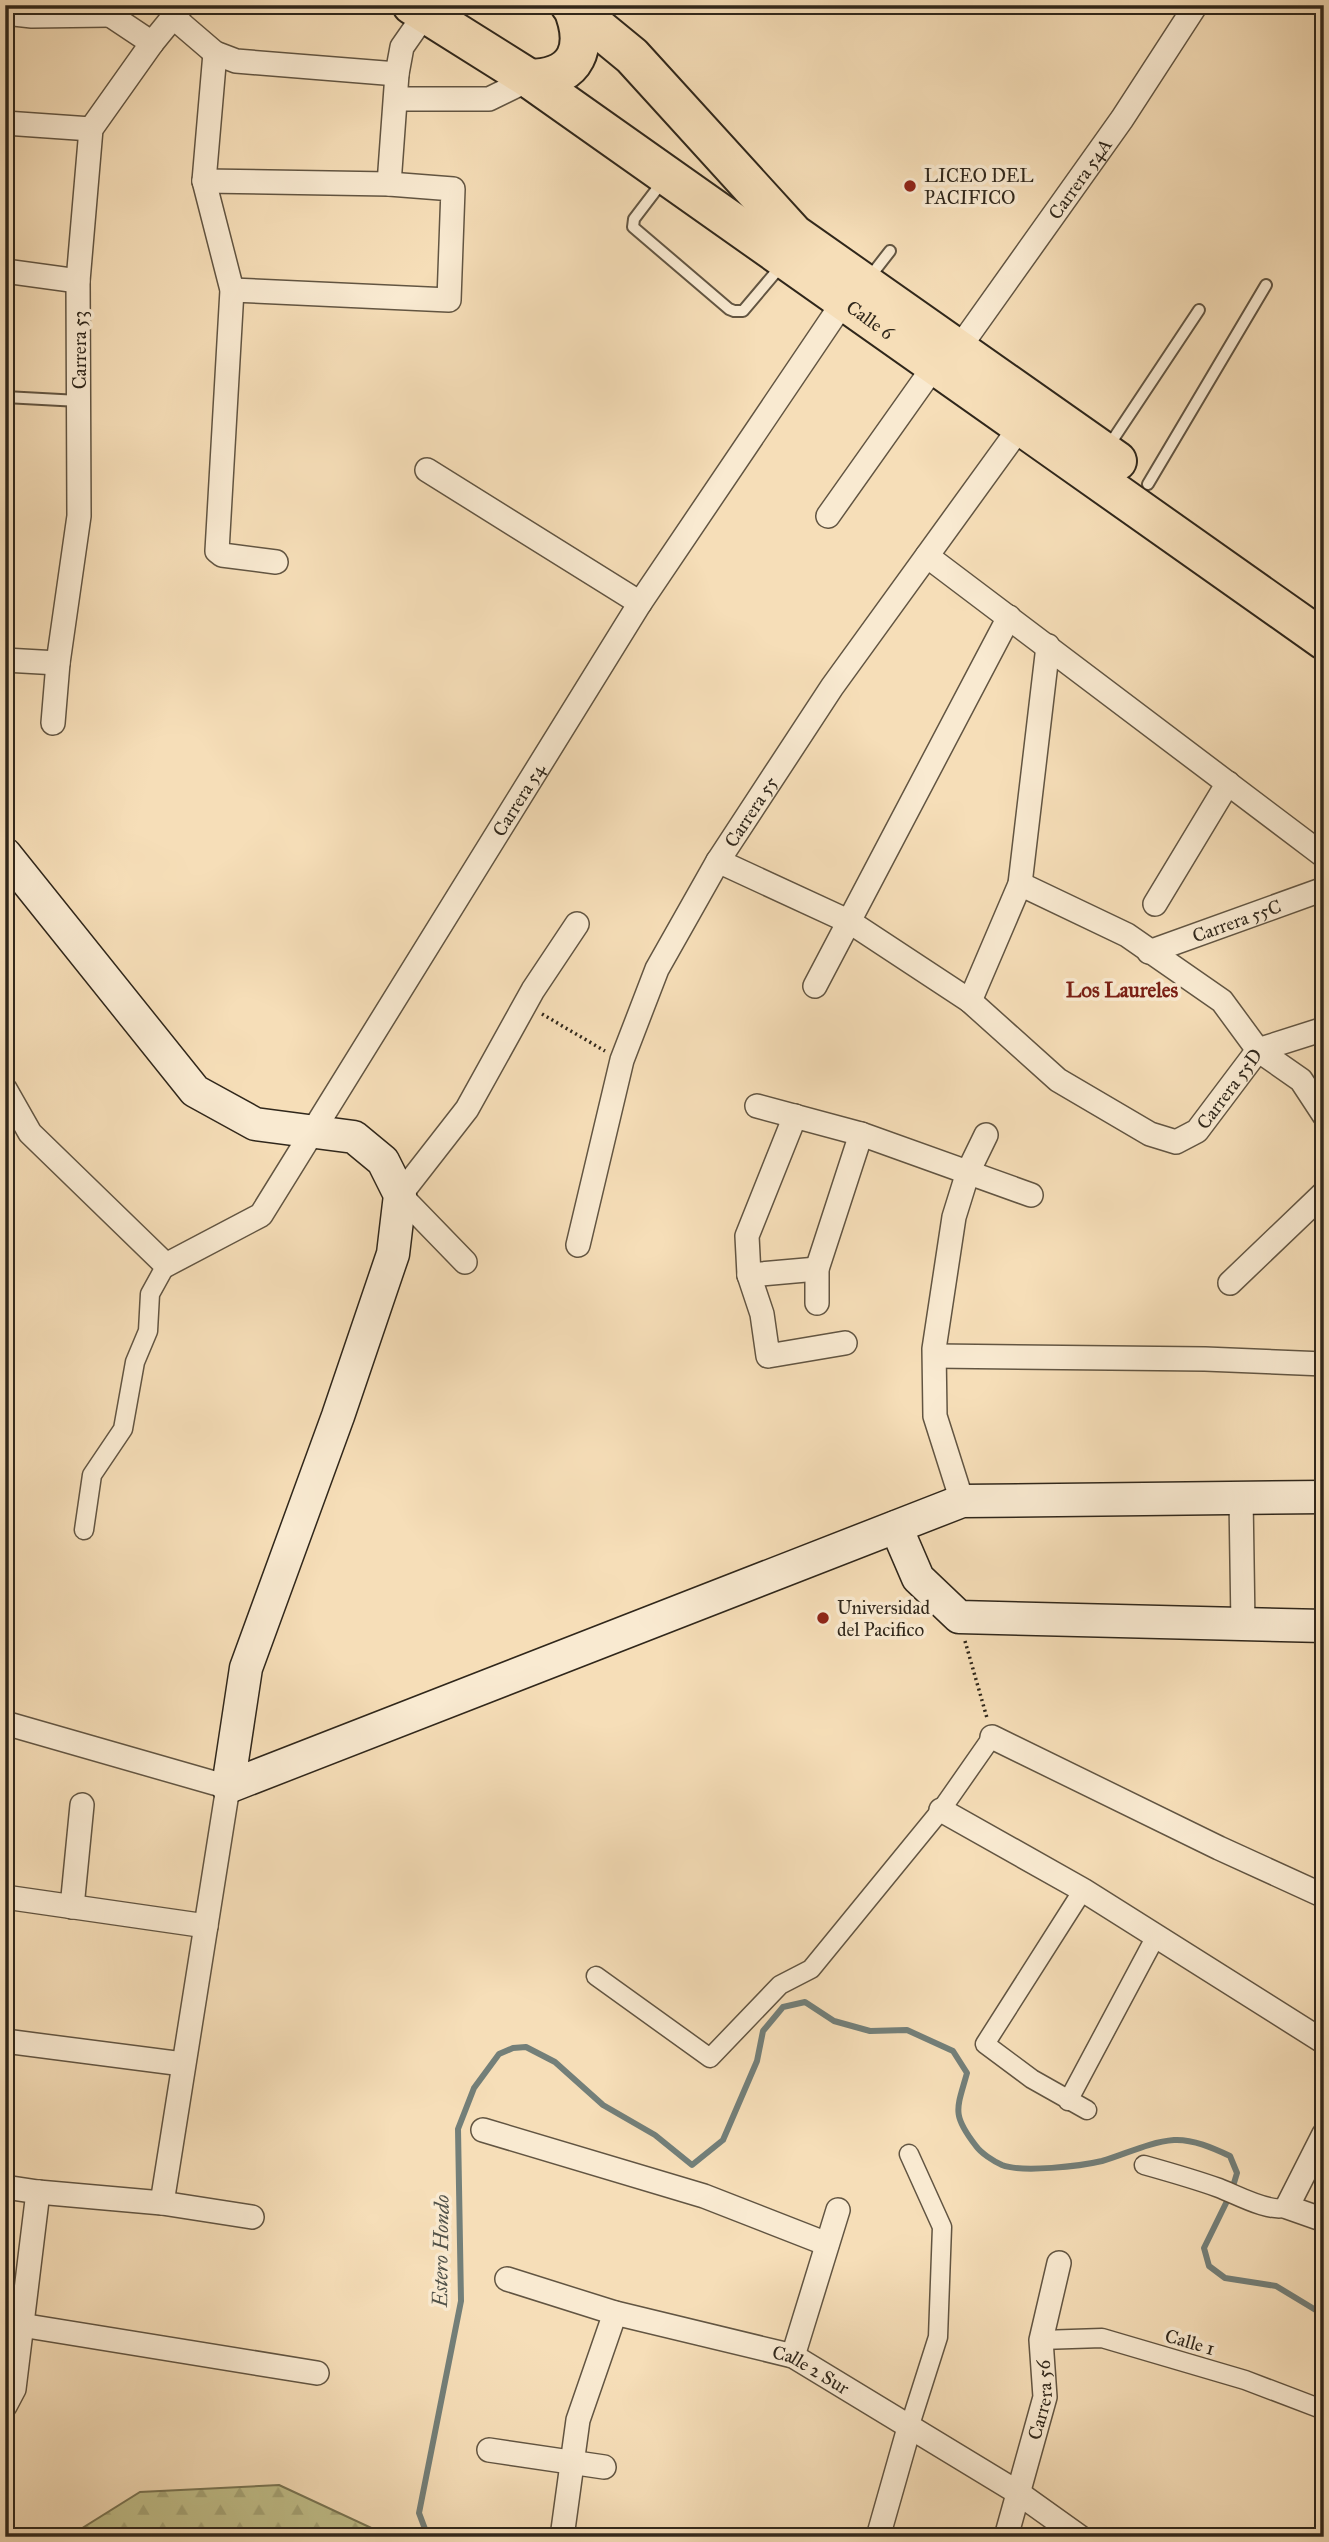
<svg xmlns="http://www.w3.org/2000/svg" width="1329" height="2542" viewBox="0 0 1329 2542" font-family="'IM FELL Great Primer',serif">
  <defs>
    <pattern id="forest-firs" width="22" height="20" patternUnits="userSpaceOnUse" patternTransform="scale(1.75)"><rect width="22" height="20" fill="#c1c08b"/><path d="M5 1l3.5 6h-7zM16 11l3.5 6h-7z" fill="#a6a577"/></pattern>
  </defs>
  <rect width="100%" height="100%" fill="#f6deb8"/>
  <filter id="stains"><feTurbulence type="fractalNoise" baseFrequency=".00286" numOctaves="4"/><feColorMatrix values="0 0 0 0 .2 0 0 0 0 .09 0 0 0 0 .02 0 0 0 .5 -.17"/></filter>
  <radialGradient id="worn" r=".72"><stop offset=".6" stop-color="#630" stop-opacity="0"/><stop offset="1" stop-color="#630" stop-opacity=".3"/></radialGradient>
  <!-- forest -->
  <path fill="url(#forest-firs)" stroke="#787453" stroke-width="2" d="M279 2485 378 2531 381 2537H68L140 2492Z"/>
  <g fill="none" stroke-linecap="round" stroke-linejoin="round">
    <!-- stream -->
    <path stroke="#737f79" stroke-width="6" d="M428 2537 419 2513 461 2301 458 2129 474 2088 499 2054 513 2048 526 2047 555 2062 603 2105 655 2135 692 2165 723 2140 757 2061 763 2031 783 2007 805 2002 834 2021 870 2031 907 2030 953 2051 967 2073C957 2109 951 2114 976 2146 981 2153 993 2161 1002 2165 1022 2173 1081 2166 1102 2161 1126 2154 1149 2142 1174 2140 1193 2139 1213 2148 1230 2156L1237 2173 1231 2193 1204 2248 1209 2266 1225 2278 1276 2286 1324 2315"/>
    <defs>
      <g id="service">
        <path d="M663 181 634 219 633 227 729 309 734 311H743L781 266"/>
        <path d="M869 278 890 251"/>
        <path d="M5 397 79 401"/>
        <path d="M1108 447 1199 310"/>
        <path d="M1148 484 1266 285"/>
      </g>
      <g id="pedestrian">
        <path d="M84 1530 92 1475 123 1429 135 1362 148 1331 150 1294 166 1265"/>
        <path d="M1083 1890 985 2044 1032 2079 1087 2110"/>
        <path d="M596 1976 710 2058 780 1985 811 1969 941 1810 992 1737"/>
        <path d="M1068 2101 1156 1936"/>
        <path d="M909 2154 942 2227 938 2337 909 2428"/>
        <path d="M1144 2165C1169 2172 1194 2179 1219 2188 1235 2194 1271 2214 1287 2207"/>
        <path d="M1041 2340 1102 2338 1245 2380 1324 2410"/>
      </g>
      <g id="minor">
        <path d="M98 7 152 43"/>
        <path d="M5 13 32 16 110 15"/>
        <path d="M173 17 215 53 236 61 397 74"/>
        <path d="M215 53 204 181 232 290 217 551 222 555 276 562"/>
        <path d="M397 99H489L530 79"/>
        <path d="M5 123 91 129"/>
        <path d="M204 181 389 184 453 189 449 300 232 290"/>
        <path d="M389 184 397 74 402 47 425 14"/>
        <path d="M5 271 78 281"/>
        <path id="s1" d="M959 348 1122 119 1196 5"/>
        <path d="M427 470 640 603"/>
        <path d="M828 516 935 365"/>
        <path d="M927 556 1324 856"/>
        <path d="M5 660 58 663"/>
        <path d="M53 723 58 663 79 516 78 281 91 129 152 43 183 5"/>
        <path id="s2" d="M718 861 850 922 970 1001 1058 1080 1150 1134 1176 1142 1197 1131 1258 1050 1324 1029"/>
        <path d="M1020 884 1127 935 1222 1001 1258 1050 1301 1080 1324 1115"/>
        <path d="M1155 904 1228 783"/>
        <path id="s3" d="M1149 952 1324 889"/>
        <path d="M815 986 1009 617"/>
        <path d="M970 1001 1020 884 1048 646"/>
        <path id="s4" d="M5 1089 30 1133 166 1265 261 1215 640 603 844 301"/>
        <path d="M757 1106 861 1134 1031 1195"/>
        <path d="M795 1116 747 1236 749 1275 762 1314 768 1356 845 1343"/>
        <path id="s5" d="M578 1245 622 1060 657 969 718 861 832 687 1021 426"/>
        <path d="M465 1262 400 1195 467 1109 533 990 577 924"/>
        <path d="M749 1275 817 1269"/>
        <path d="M1230 1283 1324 1193"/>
        <path d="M817 1303V1269L861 1134"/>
        <path d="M935 1356 1205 1359 1324 1364"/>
        <path d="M1241 1497 1243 1625"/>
        <path d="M962 1501 935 1416 934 1349 954 1217 968 1172 986 1135"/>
        <path d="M5 1723 228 1787 162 2203"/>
        <path d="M992 1737 1219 1848 1324 1896"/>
        <path d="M941 1810 1083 1890 1324 2042"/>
        <path d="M5 1897 206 1926"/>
        <path d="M72 1907 82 1805"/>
        <path d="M5 2041 183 2064"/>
        <path d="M483 2130 704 2196 827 2244"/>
        <path d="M1324 2134 1287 2207 1324 2220"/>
        <path d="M5 2187 38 2192 162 2203 252 2217"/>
        <path id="s6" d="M507 2279 615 2313 793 2356 1017 2492 1080 2537"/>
        <path d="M21 2325 317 2373"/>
        <path d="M793 2356 838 2210"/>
        <path d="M5 2406 14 2389 38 2192"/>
        <path d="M489 2450 604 2467"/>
        <path d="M562 2537 578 2420 615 2313"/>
        <path d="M878 2537 909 2428"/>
        <path id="s7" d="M1006 2537 1045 2397 1041 2340 1059 2263"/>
      </g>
      <g id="secondary">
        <path d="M5 854 195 1091 255 1124 354 1137 383 1161 400 1195 393 1254 338 1416 246 1668 228 1787 962 1501 1324 1497"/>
        <path d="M896 1527 918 1578 959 1617 1324 1626"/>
      </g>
      <g id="trunk">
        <path id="s8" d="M412 5 530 79 1324 640"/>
        <path d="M570 5 632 56 794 234 1117 461"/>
        <path d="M530 79C578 78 589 47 572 6"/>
      </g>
    </defs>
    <!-- service casing -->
    <use href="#service" stroke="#625542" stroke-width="14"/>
    <!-- pedestrian casing -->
    <use href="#pedestrian" stroke="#625542" stroke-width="21"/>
    <!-- minor casing -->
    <use href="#minor" stroke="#625542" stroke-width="26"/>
    <!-- secondary casing -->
    <use href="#secondary" stroke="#30271b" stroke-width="35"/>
    <!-- trunk casing -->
    <use href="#trunk" stroke="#30271b" stroke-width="42"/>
    <!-- path -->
    <g stroke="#30271b" stroke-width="3.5" stroke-dasharray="2 3.5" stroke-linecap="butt">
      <path d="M542 1014 605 1051"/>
      <path d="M965 1641 987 1718"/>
    </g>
    <!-- service -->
    <use href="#service" stroke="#f9ead1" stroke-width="10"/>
    <!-- pedestrian -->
    <use href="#pedestrian" stroke="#f9ead1" stroke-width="18"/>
    <!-- minor -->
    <use href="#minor" stroke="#f9ead1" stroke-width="23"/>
    <!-- secondary -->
    <use href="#secondary" stroke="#f9ead1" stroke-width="32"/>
    <!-- trunk -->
    <use href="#trunk" stroke="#f6deb8" stroke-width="38"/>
  </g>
  <!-- markers -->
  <g fill="#8f2418" stroke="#f9ead1" stroke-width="2.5">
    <circle cx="910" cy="186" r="7"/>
    <circle cx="823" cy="1618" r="7"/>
  </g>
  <g text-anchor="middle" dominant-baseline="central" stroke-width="7" stroke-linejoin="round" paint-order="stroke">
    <!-- poi labels -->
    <g font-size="19" fill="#30271b" stroke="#f9ead1" text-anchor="start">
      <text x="924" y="175">LICEO DEL<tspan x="924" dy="22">PACIFICO</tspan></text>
      <text x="837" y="1607">Universidad<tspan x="837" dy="22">del Pacifico</tspan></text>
    </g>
    <!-- street labels -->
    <g font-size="19" fill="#30271b" stroke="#f9ead1">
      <text stroke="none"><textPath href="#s1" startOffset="208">Carrera 54A</textPath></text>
      <text stroke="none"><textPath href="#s8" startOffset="556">Calle 6</textPath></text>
      <text transform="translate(79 350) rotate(-90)">Carrera 53</text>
      <text stroke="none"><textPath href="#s4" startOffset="836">Carrera 54</textPath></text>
      <text stroke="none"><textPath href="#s5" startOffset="471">Carrera 55</textPath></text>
      <text stroke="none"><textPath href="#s3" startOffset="93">Carrera 55C</textPath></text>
      <text stroke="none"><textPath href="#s2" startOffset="618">Carrera 55D</textPath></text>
      <text transform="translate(1190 2342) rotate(16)">Calle 1</text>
      <text stroke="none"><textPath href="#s6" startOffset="318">Calle 2 Sur</textPath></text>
      <text stroke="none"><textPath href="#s7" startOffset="142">Carrera 56</textPath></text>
    </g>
    <!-- neighbourhood labels -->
    <g font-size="21" font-weight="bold" fill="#7a1f14" stroke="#f9ead1">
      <text x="1122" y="990">Los Laureles</text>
    </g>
    <!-- water labels -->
    <g font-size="21" font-style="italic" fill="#52534a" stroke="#f9ead1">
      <text transform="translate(441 2251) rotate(-89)">Estero Hondo</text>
    </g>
  </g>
  <!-- margin -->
  <rect width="1329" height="2542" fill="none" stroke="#f6deb8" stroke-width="28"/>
  <rect x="7" y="7" width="1315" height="2528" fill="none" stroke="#30271b" stroke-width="3.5"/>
  <rect x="14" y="14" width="1301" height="2514" fill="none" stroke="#30271b" stroke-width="2"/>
  <rect width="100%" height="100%" filter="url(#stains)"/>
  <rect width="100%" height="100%" fill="url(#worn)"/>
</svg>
